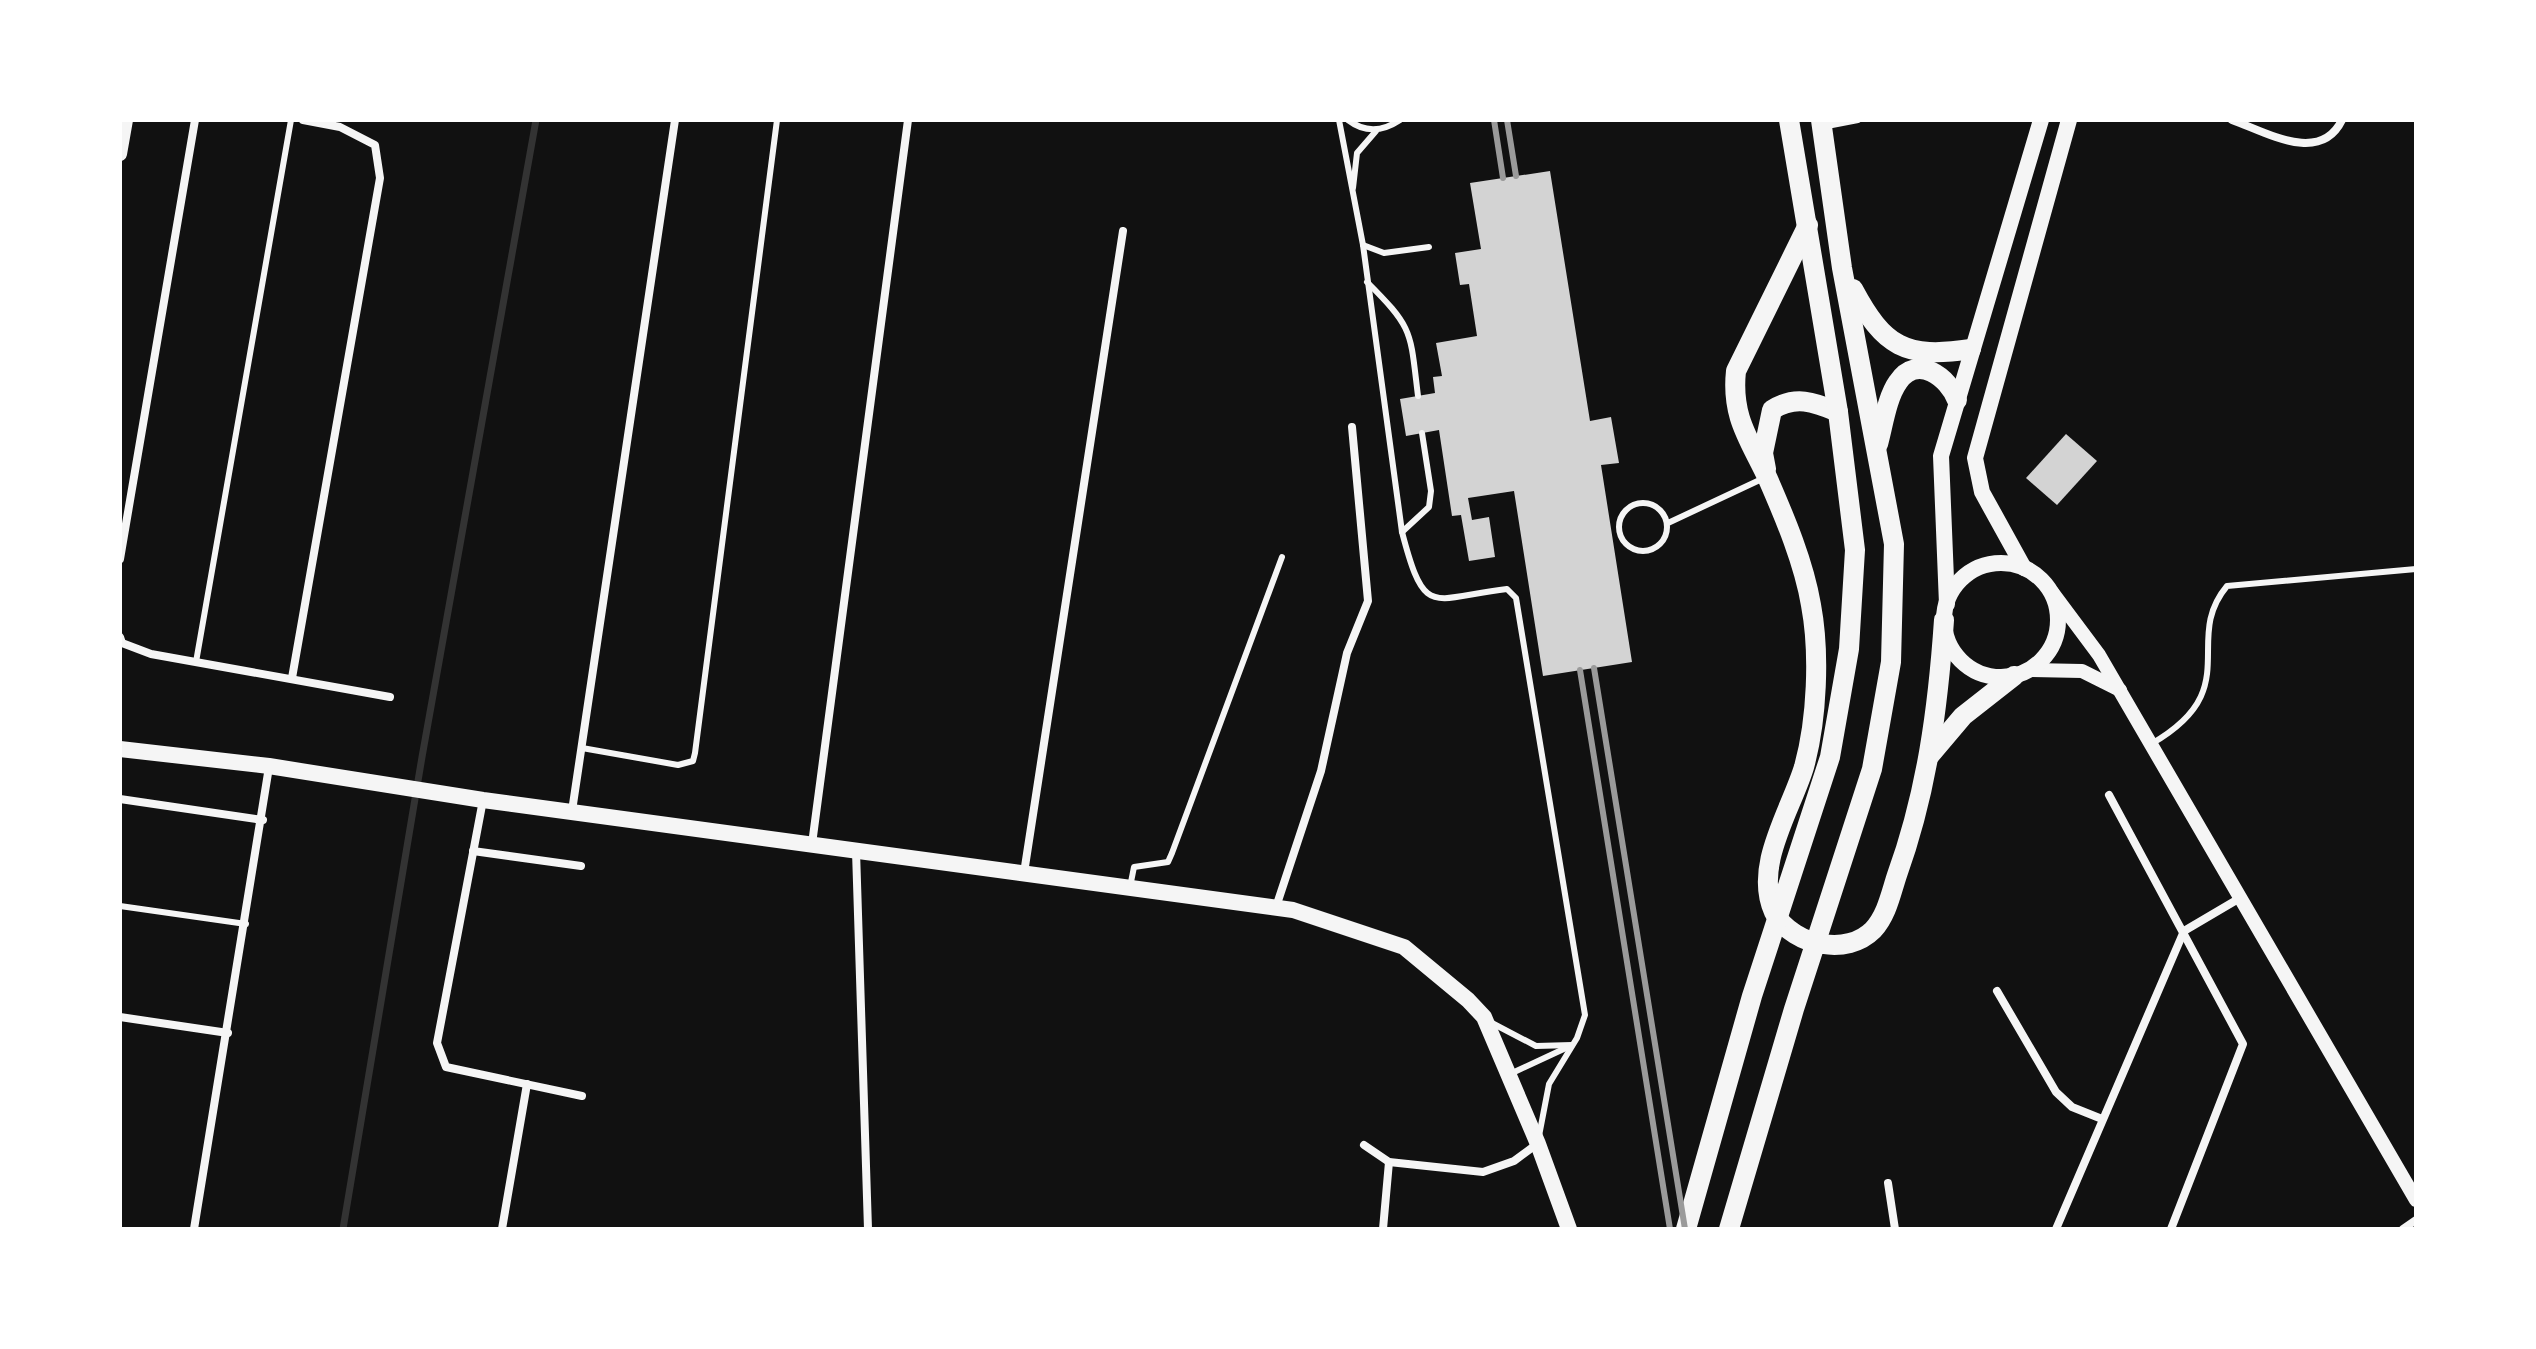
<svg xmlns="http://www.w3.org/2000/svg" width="2536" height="1349" viewBox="0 0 2536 1349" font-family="Cabin,sans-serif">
  <rect width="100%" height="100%" fill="#111"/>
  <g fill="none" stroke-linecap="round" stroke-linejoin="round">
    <!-- stream -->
    <path stroke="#333" stroke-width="7" d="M343 1229 422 757 536 120"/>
  </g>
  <!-- building -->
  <g fill="#d3d3d3">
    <path d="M1550 171 1590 421 1611 417 1619 463 1601 465 1632 662 1543 676 1514 491 1468 498 1472 520 1489 517 1495 557 1469 561 1461 515 1452 516 1439 430 1406 436 1400 399 1435 393 1433 377 1442 376 1436 343 1477 336 1469 284 1460 285 1455 253 1481 249 1470 183Z"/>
    <path d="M2066 434 2097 461 2057 505 2026 478Z"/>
  </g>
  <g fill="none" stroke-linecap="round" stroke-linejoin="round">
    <!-- service -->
    <g stroke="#f5f5f5" stroke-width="6">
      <path d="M1339 120 1363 245 1402 532C1425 620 1431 598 1507 589L1516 598 1585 1015 1577 1038 1549 1084 1539 1136"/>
      <path d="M1348 120C1365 133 1382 132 1400 120"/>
      <path d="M1827 126 1858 120"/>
      <path d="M1353 188 1357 153 1376 131"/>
      <path d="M1363 245 1384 253 1429 247"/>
      <path d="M1367 282C1414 329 1410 331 1418 396"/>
      <circle cx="1643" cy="527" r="24"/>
      <path d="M1668 523 1764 478"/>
      <path d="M1402 532 1429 507 1431 491 1422 433"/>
      <path d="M196 662 291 120"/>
      <path d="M2151 744C2247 689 2181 641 2227 586L2416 569"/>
      <path d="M582 748 678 765 693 761 695 753 777 120"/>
      <path d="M1130 887 1134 867 1168 862 1172 853 1282 557"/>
      <path d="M120 906 246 924"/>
      <path d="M1490 1022 1536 1046 1572 1045"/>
      <path d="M1510 1074 1568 1047"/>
    </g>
    <!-- minor -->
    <g stroke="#f5f5f5" stroke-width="8">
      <path d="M2232 120C2266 132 2320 165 2342 120"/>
      <path d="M120 559 195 120"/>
      <path d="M120 637 122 643 151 654 390 697"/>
      <path d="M292 678 380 178 375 145 340 127 303 120"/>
      <path d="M2109 795 2243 1044 2171 1229"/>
      <path d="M120 799 263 820"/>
      <path d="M483 800 437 1043 446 1067 582 1096"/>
      <path d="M572 811 675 120"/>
      <path d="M812 844 908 120"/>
      <path d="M473 851 581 866"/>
      <path d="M856 851 868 1229"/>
      <path d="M1024 873 1123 231"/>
      <path d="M1276 907 1321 771 1347 653 1368 601 1352 427"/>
      <path d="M1997 991 2056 1092 2072 1107 2102 1119"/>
      <path d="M120 1017 228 1033"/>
      <path d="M1364 1145 1389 1162 1483 1172 1514 1161 1537 1144"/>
      <path d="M1888 1183 1895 1229"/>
      <path d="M194 1229 269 767"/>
      <path d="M502 1229 527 1084"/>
      <path d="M1383 1229 1389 1162"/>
      <path d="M2056 1229 2184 931 2240 898"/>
      <path d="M2403 1229 2416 1220"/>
    </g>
    <!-- tertiary -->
    <g stroke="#f5f5f5" stroke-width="14">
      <path d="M120 154 126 120"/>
      <path d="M2052 592 2099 655 2416 1200"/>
      <path d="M2030 670 2082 671 2120 690"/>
    </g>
    <!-- secondary -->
    <g stroke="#f5f5f5" stroke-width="16">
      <circle cx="2001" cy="620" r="57"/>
      <path d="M2024 568 1982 492 1975 458 2069 120"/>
      <path d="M1947 604 1941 456 2041 120"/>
      <path d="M120 749 269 766 483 800 1293 910 1404 947 1468 1000 1484 1017 1538 1144 1569 1229"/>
    </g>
    <!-- trunk -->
    <g stroke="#f5f5f5" stroke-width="20">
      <path d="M1808 225 1736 371C1731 418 1750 440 1768 479 1785 518 1804 563 1811 605 1820 653 1817 720 1804 767 1791 810 1753 866 1774 912 1783 930 1805 942 1823 944 1841 947 1860 943 1873 930 1887 915 1891 893 1897 875 1927 792 1938 708 1944 620"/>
      <path d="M1853 289C1884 347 1905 359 1971 349"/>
      <path d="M1878 444C1883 426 1887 397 1898 382 1917 353 1949 378 1957 400"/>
      <path d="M1766 469 1763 453 1772 410C1795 395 1814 402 1838 412"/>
      <path d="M1930 755 1963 716 2014 676"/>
      <path d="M1686 1229 1752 996 1830 757 1849 649 1855 550 1838 412 1789 120"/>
      <path d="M1729 1229 1794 1009 1872 769 1891 662 1894 544 1842 268 1821 120"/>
    </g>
    <!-- rail -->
    <g stroke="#9a9a9a" stroke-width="6">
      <path d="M1494 120 1503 178"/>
      <path d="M1507 120 1516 176"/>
      <path d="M1594 668 1685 1229"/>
      <path d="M1580 670 1670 1229"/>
    </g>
  </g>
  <!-- border -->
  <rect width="2536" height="1349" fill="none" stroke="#ffffff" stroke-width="244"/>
</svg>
